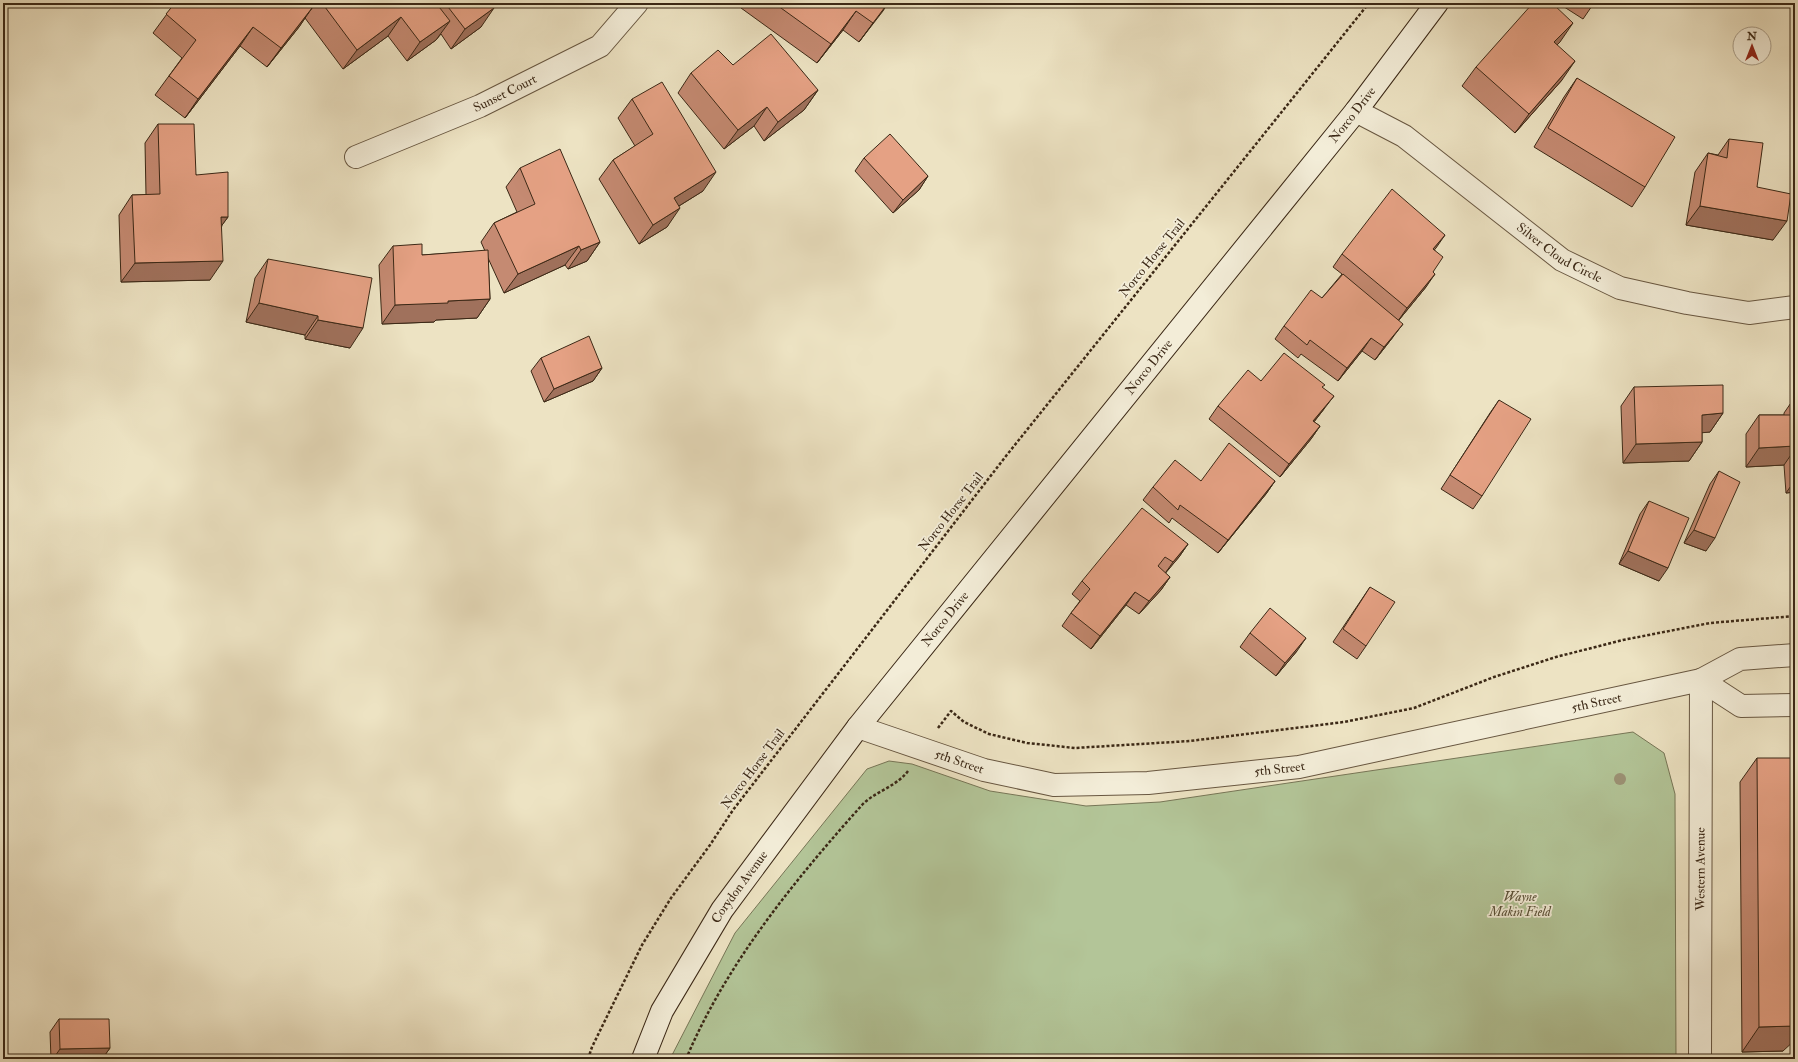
<svg xmlns="http://www.w3.org/2000/svg" width="1798" height="1062" viewBox="0 0 1798 1062" font-family="'IM FELL Double Pica',serif">
  <rect width="100%" height="100%" fill="#ede3c3"/>
  <filter id="stains"><feTurbulence type="fractalNoise" baseFrequency=".005" numOctaves="4"/><feColorMatrix values="0 0 0 0 .2 0 0 0 0 .09 0 0 0 0 .02 0 0 0 .5 -.17"/></filter>
  <radialGradient id="worn" r=".72"><stop offset=".6" stop-color="#630" stop-opacity="0"/><stop offset="1" stop-color="#630" stop-opacity=".3"/></radialGradient>
  <!-- green -->
  <path fill="#b3c598" stroke="#777657" d="M1633 732 1664 753 1675 794 1676 1059H670L735 933 867 769 889 761 912 764 990 791 1086 806 1160 802Z"/>
  <g fill="none" stroke-linecap="round" stroke-linejoin="round">
    <defs>
      <g id="minor">
        <path id="s1" d="M1356 111 1404 136 1562 260 1620 288 1687 303 1749 313 1795 307"/>
        <path id="s2" d="M356 157 480 106 600 46 637 3"/>
      </g>
      <g id="tertiary">
        <path d="M1701 680 1741 706 1795 705"/>
        <path id="s3" d="M858 727 984 770 1054 785 1148 783 1299 767 1701 680 1740 659 1795 655"/>
        <path id="s4" d="M1700 1059 1701 680"/>
      </g>
      <g id="secondary">
        <path id="s5" d="M643 1059 662 1011 722 910 858 727 1356 111 1437 3"/>
      </g>
    </defs>
    <!-- minor casing -->
    <use href="#minor" stroke="#685741" stroke-width="24"/>
    <!-- tertiary casing -->
    <use href="#tertiary" stroke="#685741" stroke-width="24"/>
    <!-- secondary casing -->
    <use href="#secondary" stroke="#3b2816" stroke-width="24"/>
    <!-- path -->
    <g stroke="#3b2816" stroke-width="2.5" stroke-dasharray="3 2" stroke-linecap="butt">
      <path d="M938 728 951 711 964 722 989 734 1027 743 1075 748 1190 741 1344 722 1414 708 1494 677 1556 657 1623 640 1710 623 1795 616"/>
      <path d="M588 1059 592 1047 642 945 671 898 710 845 733 810 1006 456 1369 3"/>
      <path d="M686 1059C726 964 794 881 862 805 874 792 896 787 908 771"/>
    </g>
    <!-- minor -->
    <use href="#minor" stroke="#f3edd8" stroke-width="22"/>
    <!-- tertiary -->
    <use href="#tertiary" stroke="#f3edd8" stroke-width="22"/>
    <!-- secondary -->
    <use href="#secondary" stroke="#f3edd8" stroke-width="22"/>
  </g>
  <!-- trees -->
  <circle fill="#9c9275" cx="1620" cy="779" r="6"/>
  <!-- wall -->
  <g fill="#c58a72" stroke="#3b2816">
    <path d="M175 3H490L481 27 451 49 441 34 436 40 407 61 388 36 343 69 305 18 299 27 267 67 240 46 185 118 155 95 182 58 153 33Z"/>
    <path d="M745 3H888L859 42 843 30 817 63 741 8Z"/>
    <path d="M1558 3H1594L1583 19Z"/>
    <path d="M1560 42 1557 45 1562 80 1515 133 1462 86 1476 67Z"/>
    <path d="M733 65 818 90 804 110 764 141 754 126 724 149 678 93 691 73Z"/>
    <path d="M1577 78 1645 187 1632 207 1534 147 1564 97Z"/>
    <path d="M632 99 703 191 679 206 667 227 639 244 599 179 613 160 635 146 618 118Z"/>
    <path d="M158 124 228 217 222 225 210 280 121 282 119 215 132 195H146L145 143Z"/>
    <path d="M1729 139 1757 187 1773 240 1686 225 1695 172 1708 153 1718 155Z"/>
    <path d="M864 158 928 176 919 190 893 213 855 171Z"/>
    <path d="M520 168 600 242 587 261 568 269 565 265 504 293 488 258 490 299 477 318 436 320 434 322 382 324 379 265 393 246 422 255 485 251 481 242 494 223 517 212 506 187Z"/>
    <path d="M1435 250 1433 272 1426 287 1399 320 1393 337 1375 360 1362 351 1338 381 1301 354 1298 358 1275 339 1284 326 1322 298 1342 274 1333 267 1342 254Z"/>
    <path d="M268 259 350 348 305 339V335L246 322 255 278Z"/>
    <path d="M541 358 602 368 593 381 544 402 531 371Z"/>
    <path d="M1261 381 1323 388 1324 409 1314 422 1320 426 1311 439 1280 477 1209 419 1218 406Z"/>
    <path d="M1634 387 1723 413 1710 432H1702V442L1689 461 1623 463 1621 406Z"/>
    <path d="M1795 397V492L1786 493 1784 465 1746 467V434L1759 415H1784V413Z"/>
    <path d="M1499 400 1482 496 1473 509 1441 489 1490 413Z"/>
    <path d="M1719 471 1706 551 1684 543 1710 484Z"/>
    <path d="M1201 481H1275L1266 494 1218 553 1172 518 1169 523 1143 500 1153 487Z"/>
    <path d="M1649 501 1659 581 1619 564 1640 514Z"/>
    <path d="M1188 544 1179 557 1165 573 1170 577 1161 590 1139 614 1126 605 1091 649 1062 626 1071 613 1080 601 1072 594 1082 581Z"/>
    <path d="M1370 587 1366 646 1357 659 1333 642Z"/>
    <path d="M1250 633 1297 651 1276 676 1240 647Z"/>
    <path d="M1757 758 1783 1051 1742 1052 1740 782Z"/>
    <path d="M59 1019 110 1048 102 1059H51L50 1032Z"/>
  </g>
  <!-- shaded-wall -->
  <g fill="#a0715c" stroke="#3b2816">
    <path d="M888 3 883 11 859 42 873 23Z"/>
    <path d="M312 8 299 27 267 67 281 48Z"/>
    <path d="M494 8 481 27 451 49 465 29Z"/>
    <path d="M856 11 843 30 817 63 831 44Z"/>
    <path d="M401 17 388 36 343 69 357 50Z"/>
    <path d="M450 21 436 40 407 61 420 42Z"/>
    <path d="M1573 23 1560 42 1541 61 1554 42Z"/>
    <path d="M253 27 240 46 185 118 198 99Z"/>
    <path d="M1575 61 1562 80 1515 133 1529 114Z"/>
    <path d="M818 90 804 110 764 141 778 122Z"/>
    <path d="M767 107 754 126 724 149 738 130Z"/>
    <path d="M716 172 703 191 661 217 674 198Z"/>
    <path d="M928 176 919 190 893 213 903 200Z"/>
    <path d="M1700 206 1787 221 1773 240 1686 225Z"/>
    <path d="M680 208 667 227 639 244 653 225Z"/>
    <path d="M221 217H228L214 236Z"/>
    <path d="M1445 235 1436 248 1424 262 1433 249Z"/>
    <path d="M600 242 587 261 568 269 581 250Z"/>
    <path d="M579 246 565 265 504 293 518 274Z"/>
    <path d="M223 261 210 280 121 282 135 263Z"/>
    <path d="M1435 274 1426 287 1398 321 1407 308Z"/>
    <path d="M490 299 477 318 436 320 434 322 382 324 395 305 448 301Z"/>
    <path d="M259 303 318 316 305 335 246 322Z"/>
    <path d="M318 320 363 328 350 348 305 339Z"/>
    <path d="M1403 324 1393 337 1375 360 1384 347Z"/>
    <path d="M1371 338 1362 351 1338 381 1347 368Z"/>
    <path d="M602 368 593 381 544 402 554 389Z"/>
    <path d="M1334 396 1324 409 1304 434 1313 421Z"/>
    <path d="M1723 413 1710 432 1689 434 1702 415Z"/>
    <path d="M1320 426 1311 439 1280 477 1289 464Z"/>
    <path d="M1702 442 1689 461 1623 463 1636 444Z"/>
    <path d="M1795 446V449L1784 465 1746 467 1759 448Z"/>
    <path d="M1795 480V492L1786 493Z"/>
    <path d="M1275 481 1266 494 1218 553 1228 540Z"/>
    <path d="M1694 530 1715 538 1706 551 1684 543Z"/>
    <path d="M1188 544 1179 557 1164 575 1173 562Z"/>
    <path d="M1628 551 1668 568 1659 581 1619 564Z"/>
    <path d="M1170 577 1161 590 1139 614 1149 601Z"/>
    <path d="M1135 592 1126 605 1091 649 1100 636Z"/>
    <path d="M1306 638 1297 651 1276 676 1285 663Z"/>
    <path d="M1795 1026V1040L1783 1051 1742 1052 1759 1027Z"/>
    <path d="M110 1048 102 1059H53L60 1049Z"/>
  </g>
  <!-- building -->
  <g fill="#e5a184" stroke="#3b2816">
    <path d="M175 3H305L312 8 281 48 253 27 198 99 169 76 196 40 166 14Z"/>
    <path d="M322 3H436L450 21 420 42 401 17 357 50Z"/>
    <path d="M445 3H490L494 8 465 29Z"/>
    <path d="M774 3H888L873 23 856 11 831 44Z"/>
    <path d="M1533 3H1552L1573 23 1554 42 1575 61 1529 114 1476 67Z"/>
    <path d="M1588 3H1594L1592 6Z"/>
    <path d="M771 34 818 90 778 122 767 107 738 130 691 73 718 50 733 65Z"/>
    <path d="M1577 78 1675 137 1645 187 1548 128Z"/>
    <path d="M662 82 716 172 674 198 680 208 653 225 613 160 653 134 632 99Z"/>
    <path d="M158 124H194L196 175 228 172V217H221L223 261 135 263 132 195 160 194Z"/>
    <path d="M890 134 928 176 903 200 864 158Z"/>
    <path d="M1729 139 1763 143 1757 187 1791 194 1787 221 1700 206 1708 153 1727 158Z"/>
    <path d="M560 149 600 242 581 250 579 246 518 274 494 223 535 204 520 168Z"/>
    <path d="M1392 189 1445 235 1433 249 1443 257 1433 272 1435 274 1407 308 1342 254Z"/>
    <path d="M422 244V255L488 250 490 299 448 301V303L395 305 393 246Z"/>
    <path d="M268 259 372 278 363 328 318 320V316L259 303Z"/>
    <path d="M1343 274 1403 324 1384 347 1371 338 1347 368 1310 340 1307 345 1284 326 1311 290 1322 298Z"/>
    <path d="M589 336 602 368 554 389 541 358Z"/>
    <path d="M1284 353 1325 385 1322 387 1334 396 1313 421 1320 426 1289 464 1218 406 1248 370 1261 381Z"/>
    <path d="M1723 385V413L1702 415V442L1636 444 1634 387Z"/>
    <path d="M1499 400 1531 419 1482 496 1450 475Z"/>
    <path d="M1759 415H1795V446L1759 448Z"/>
    <path d="M1229 443 1275 481 1228 540 1180 505 1178 510 1153 487 1175 460 1201 481Z"/>
    <path d="M1719 471 1740 482 1715 538 1694 530Z"/>
    <path d="M1649 501 1689 518 1668 568 1628 551Z"/>
    <path d="M1142 508 1188 544 1173 562 1165 557 1158 566 1170 577 1149 601 1135 592 1100 636 1071 613 1090 589 1082 581Z"/>
    <path d="M1370 587 1395 602 1366 646 1343 629Z"/>
    <path d="M1270 608 1306 638 1285 663 1250 633Z"/>
    <path d="M1757 758H1795V1026L1759 1027Z"/>
    <path d="M59 1019H109L110 1048 60 1049Z"/>
  </g>
  <g text-anchor="middle" dominant-baseline="central" stroke-width="3.5" stroke-linejoin="round" paint-order="stroke">
    <!-- street labels -->
    <g font-size="13" fill="#3b2816" stroke="#f3edd8">
      <text stroke="none"><textPath href="#s2" startOffset="162">Sunset Court</textPath></text>
      <text stroke="none"><textPath href="#s5" startOffset="1184">Norco Drive</textPath></text>
      <text stroke="none"><textPath href="#s1" startOffset="249">Silver Cloud Circle</textPath></text>
      <text transform="translate(1152 258) rotate(-51)">Norco Horse Trail</text>
      <text stroke="none"><textPath href="#s5" startOffset="860">Norco Drive</textPath></text>
      <text transform="translate(951 512) rotate(-52)">Norco Horse Trail</text>
      <text stroke="none"><textPath href="#s5" startOffset="536">Norco Drive</textPath></text>
      <text stroke="none"><textPath href="#s3" startOffset="755">5th Street</textPath></text>
      <text stroke="none"><textPath href="#s3" startOffset="107">5th Street</textPath></text>
      <text transform="translate(753 769) rotate(-53)">Norco Horse Trail</text>
      <text stroke="none"><textPath href="#s3" startOffset="431">5th Street</textPath></text>
      <text stroke="none"><textPath href="#s4" startOffset="190">Western Avenue</textPath></text>
      <text stroke="none"><textPath href="#s5" startOffset="198">Corydon Avenue</textPath></text>
    </g>
    <!-- park labels -->
    <g font-size="13" font-style="italic" fill="#594f36" stroke="#f3edd8">
      <text x="1520" y="897">Wayne<tspan x="1520" dy="15">Makin Field</tspan></text>
    </g>
  </g>
  <!-- margin -->
  <rect width="1798" height="1062" fill="none" stroke="#ede3c3" stroke-width="16"/>
  <rect x="4" y="4" width="1790" height="1054" fill="none" stroke="#3b2816" stroke-width="2"/>
  <rect x="8" y="8" width="1782" height="1046" fill="none" stroke="#3b2816"/>
  <!-- north arrow -->
  <g transform="translate(1752 46)"><circle r="19" fill="#f3edd8" stroke="#a99e8a"/>
  <path d="M0-3L7 15L0 10L-7 15Z" fill="#8f2418"/>
  <text y="-6" font-size="11" font-weight="bold" text-anchor="middle" fill="#3b2816">N</text>
  </g>
  <rect width="100%" height="100%" filter="url(#stains)"/>
  <rect width="100%" height="100%" fill="url(#worn)"/>
</svg>
